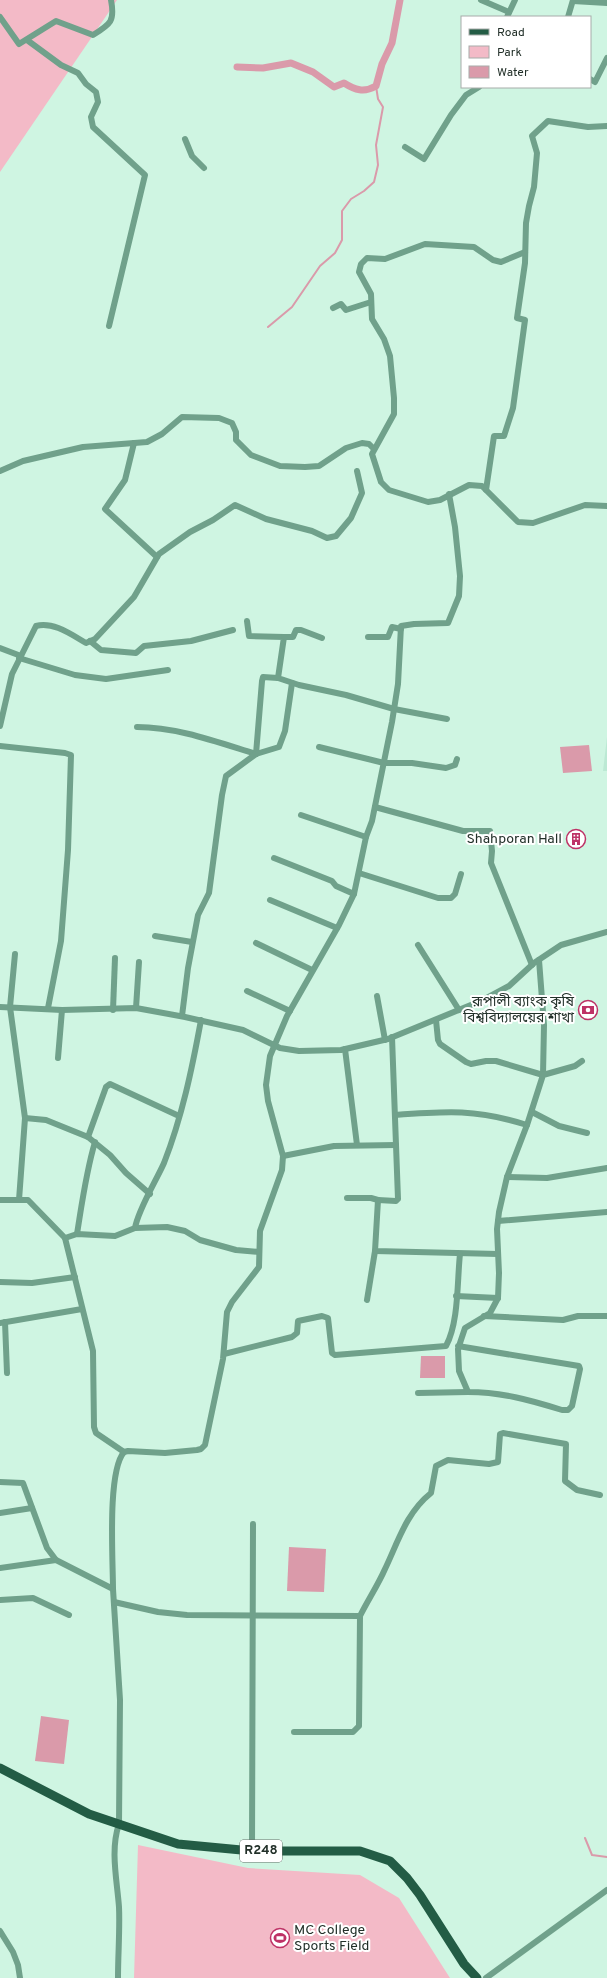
<svg xmlns="http://www.w3.org/2000/svg" width="607" height="1978" viewBox="0 0 607 1978" font-family="Overpass,'Noto Sans Bengali',sans-serif">
  <rect width="100%" height="100%" fill="#cff5e2"/>
  <!-- built -->
  <path fill="#bce9d4" d="M607 737V771H603Z"/>
  <!-- green -->
  <g fill="#f3bac7">
    <path d="M0 0H117L0 172Z"/>
    <path d="M138 1845 248 1868 360 1875 399 1898 450 1978H134Z"/>
  </g>
  <!-- water -->
  <g fill="#da9aaa">
    <path d="M589 745 592 771 563 773 560 747Z"/>
    <path d="M421 1356H445V1378H420Z"/>
    <path d="M289 1547 326 1549 324 1592 287 1591Z"/>
    <path d="M41 1716 69 1720 64 1764 35 1761Z"/>
  </g>
  <g fill="none" stroke-linecap="round" stroke-linejoin="round">
    <!-- stream -->
    <g stroke="#da9aaa" stroke-width="2">
      <path d="M268 327 292 307 320 266 335 253 342 240V211L351 199 364 191 374 182 378 165 376 145 383 107 378 99 376 86"/>
      <path d="M585 1838 592 1855 607 1857"/>
    </g>
    <!-- canal -->
    <path stroke="#da9aaa" stroke-width="7" d="M237 67 263 68 291 63 313 72 334 87 344 83C355 90 364 93 376 86L382 64 392 43 400 0"/>
    <!-- street -->
    <g stroke="#70a18b" stroke-width="6">
      <path d="M481 0 509 12"/>
      <path d="M573 1 607 3"/>
      <path d="M0 17 19 44 56 21 93 35C111 24 115 21 111 0"/>
      <path d="M507 17 515 0"/>
      <path d="M568 17 573 0"/>
      <path d="M27 40 61 65 78 73 86 84 96 92 98 102 91 117 93 127 145 175 109 326"/>
      <path d="M590 79 595 82 607 58"/>
      <path d="M185 139 192 156 204 168"/>
      <path d="M405 147 424 159 451 115 466 95 479 87"/>
      <path d="M525 252 501 262 493 260 474 247 425 244 385 259 367 258 361 264 359 272 371 294 372 319 384 339 390 356 394 398V414L372 454 381 482 389 490 428 502 440 500 469 485 482 486 518 522 533 523 585 505 607 506"/>
      <path d="M333 308 341 304 346 310 371 302"/>
      <path d="M134 443 125 480 105 509 157 557"/>
      <path d="M0 471 23 461 83 447 147 442 162 434 182 417 219 418 232 423 236 432V440L251 455 280 466 305 467 319 466 346 448 362 443 369 444 374 449"/>
      <path d="M486 490 494 436H504L513 408 525 320 517 318 525 263 526 223 529 206 534 187 537 153 532 136 548 121 588 127 607 126"/>
      <path d="M247 621 249 636 284 637 278 678 299 685 346 695 394 709 447 719"/>
      <path d="M284 637H293L296 630H301L322 638"/>
      <path d="M368 637H388L392 627 401 629"/>
      <path d="M90 641 101 650 136 653 144 646 191 641 233 630"/>
      <path d="M0 648 21 656"/>
      <path d="M19 658 75 675 106 679 168 670"/>
      <path d="M0 726 12 674 36 626C53 621 72 635 86 643L95 639 134 597 159 554 190 532 213 520 235 505 266 519 312 531 327 538 336 536 351 518 362 493 357 471"/>
      <path d="M137 727C177 727 217 742 256 754"/>
      <path d="M0 746 65 753 71 755 68 850 61 941 48 1008"/>
      <path d="M319 747 384 763H412L446 768 455 765 457 759"/>
      <path d="M256 754 262 681 263 677 278 678"/>
      <path d="M375 807 463 831H490L492 851 491 863 532 965"/>
      <path d="M301 815 366 837"/>
      <path d="M274 858 332 881 336 886 354 894"/>
      <path d="M359 873 438 898H451L455 894 461 874"/>
      <path d="M270 900 337 928"/>
      <path d="M155 936 192 942"/>
      <path d="M256 943 312 970"/>
      <path d="M418 945 459 1010"/>
      <path d="M15 954 10 1007 25 1118 19 1200"/>
      <path d="M247 991 290 1011"/>
      <path d="M377 996 385 1040"/>
      <path d="M0 1007 62 1010 136 1008 185 1017 243 1030 280 1048 299 1051 341 1050 388 1039 483 1000 509 986 534 963 561 945 607 932"/>
      <path d="M136 1008 139 962"/>
      <path d="M113 1010 115 958"/>
      <path d="M182 1016 188 968 198 915 209 893 222 795 226 776 256 754 279 747 285 731 292 683"/>
      <path d="M436 1020 438 1040 440 1044 466 1062 471 1064 486 1061H496L543 1075 544 1025 539 960"/>
      <path d="M345 1049 357 1145"/>
      <path d="M58 1058 62 1010"/>
      <path d="M532 1112 559 1126 587 1133"/>
      <path d="M395 1115C447 1111 477 1109 527 1125"/>
      <path d="M25 1118 46 1120 88 1137 110 1155 126 1173 150 1194"/>
      <path d="M88 1137 106 1087 110 1084 179 1116"/>
      <path d="M283 1156 334 1146 396 1145"/>
      <path d="M507 1177 547 1178 607 1168"/>
      <path d="M347 1198H371L378 1200 375 1251 498 1254"/>
      <path d="M0 1200H28L65 1238 77 1234 115 1236 135 1228C138 1210 156 1181 164 1163 182 1117 192 1069 201 1020"/>
      <path d="M378 1200 396 1201 398 1199 392 1037"/>
      <path d="M498 1221 607 1212"/>
      <path d="M135 1228 167 1227 185 1231 200 1240 236 1250 259 1252"/>
      <path d="M77 1234C82 1203 86 1172 95 1142"/>
      <path d="M65 1238 93 1351 94 1427 96 1433 124 1452"/>
      <path d="M0 1282 32 1283 75 1277"/>
      <path d="M456 1296 498 1298"/>
      <path d="M367 1300 375 1251"/>
      <path d="M484 1316 563 1320 578 1316H607"/>
      <path d="M5 1322 7 1373"/>
      <path d="M0 1323 82 1309"/>
      <path d="M458 1346 579 1366 580 1369 572 1406 568 1410H562C530 1400 501 1392 468 1392L459 1371 458 1349 465 1328 490 1313 498 1298 499 1273 497 1229 499 1212 507 1177 527 1125 543 1075 575 1066 582 1061"/>
      <path d="M224 1354 292 1337 297 1333 298 1321 322 1316 328 1318 332 1353 335 1355 446 1346C459 1322 457 1281 460 1254"/>
      <path d="M418 1393 468 1392"/>
      <path d="M0 1482 23 1483 47 1548 56 1560 113 1589 120 1700 119 1824C110 1850 117 1880 119 1907 120 1930 118 1954 118 1978"/>
      <path d="M0 1513 32 1508"/>
      <path d="M0 1568 56 1560"/>
      <path d="M113 1589C113 1560 107 1472 124 1452L128 1451 165 1453 197 1450 201 1449 205 1445 223 1359 227 1312 232 1302 259 1267 260 1231 282 1170 283 1156 268 1101 266 1085 270 1056 287 1016 339 925 354 894 366 837 372 821 392 722 398 684 401 626 414 624 448 623 459 596 460 576 455 527 449 494"/>
      <path d="M0 1600 33 1598 69 1615"/>
      <path d="M114 1602 158 1612 187 1615 360 1616 359 1726 353 1732H294"/>
      <path d="M360 1616C368 1600 378 1585 385 1569 398 1542 406 1513 431 1493L436 1466 448 1460 489 1464 498 1462 500 1434 503 1433 566 1444 565 1481 577 1490 600 1495"/>
      <path d="M252 1851 253 1524"/>
      <path d="M0 1931 13 1952 18 1965 20 1978"/>
      <path d="M486 1978 607 1890"/>
    </g>
    <!-- primary -->
    <path stroke="#235c45" stroke-width="9" d="M0 1768 89 1814 178 1844 252 1851H360L390 1861 407 1878 420 1895 464 1964 477 1978"/>
  </g>
  <!-- icons -->
  <defs>
    <symbol id="building-ring" viewBox="-11 -11 22 22"><circle r="9.5" fill="#fff" stroke="#be3266" stroke-width="1.5"/><path d="M-4-6H4V6H1V3H-1V6H-4ZM-2.5-4.3h1.7v1.8h-1.7ZM.8-4.3h1.7v1.8H.8ZM-2.5-1h1.7V.8h-1.7ZM.8-1h1.7V.8H.8Z" fill="#be3266"/></symbol>
    <symbol id="bank-ring" viewBox="-11 -11 22 22"><circle r="9.5" fill="#fff" stroke="#be3266" stroke-width="1.5"/><path d="M-6-4H6V4H-6ZM0-2.3a2.3 2.3 0 1 0 0 4.6a2.3 2.3 0 1 0 0-4.6Z" fill="#be3266"/></symbol>
    <symbol id="stadium-ring" viewBox="-11 -11 22 22"><circle r="9.5" fill="#fff" stroke="#be3266" stroke-width="1.5"/><path d="M0-5a6.5 5 0 1 0 0 10a6.5 5 0 1 0 0-10ZM-3.5-1.8h7v3.6h-7Z" fill="#be3266"/></symbol>
  </defs>
  <g fill-rule="evenodd">
    <use href="#building-ring" x="565" y="828" width="22" height="22"/>
    <use href="#bank-ring" x="577" y="999" width="22" height="22"/>
    <use href="#stadium-ring" x="269" y="1927" width="22" height="22"/>
  </g>
  <g text-anchor="middle" dominant-baseline="central" stroke-width="4" stroke-linejoin="round" paint-order="stroke">
    <!-- shield labels -->
    <rect fill="#fff" stroke="#646e69" stroke-width="1" x="240" y="1840" width="42" height="22" rx="3"/>
    <g font-size="13" font-weight="bold" fill="#223029">
      <text x="261" y="1851">R248</text>
    </g>
    <!-- poi labels -->
    <g font-size="14" fill="#223029" stroke="#fff" text-anchor="end">
      <text x="562" y="839">Shahporan Hall</text>
      <text x="574" y="1002">রূপালী ব্যাংক কৃষি<tspan x="574" dy="16">বিশ্ববিদ্যালয়ের শাখা</tspan></text>
      <text x="294" y="1930" text-anchor="start">MC College<tspan x="294" dy="16">Sports Field</tspan></text>
    </g>
  </g>
  <!-- legend -->
  <rect x="461" y="16" width="130" height="72" fill="#ffffff" stroke="#a7aca9"/>
  <rect x="469" y="29" width="20" height="6" fill="#235c45" stroke="#a7aca9"/>
  <text x="497" y="36" font-size="12" fill="#223029">Road</text>
  <rect x="469" y="46" width="20" height="12" fill="#f3bac7" stroke="#a7aca9"/>
  <text x="497" y="56" font-size="12" fill="#223029">Park</text>
  <rect x="469" y="66" width="20" height="12" fill="#da9aaa" stroke="#a7aca9"/>
  <text x="497" y="76" font-size="12" fill="#223029">Water</text>
</svg>
